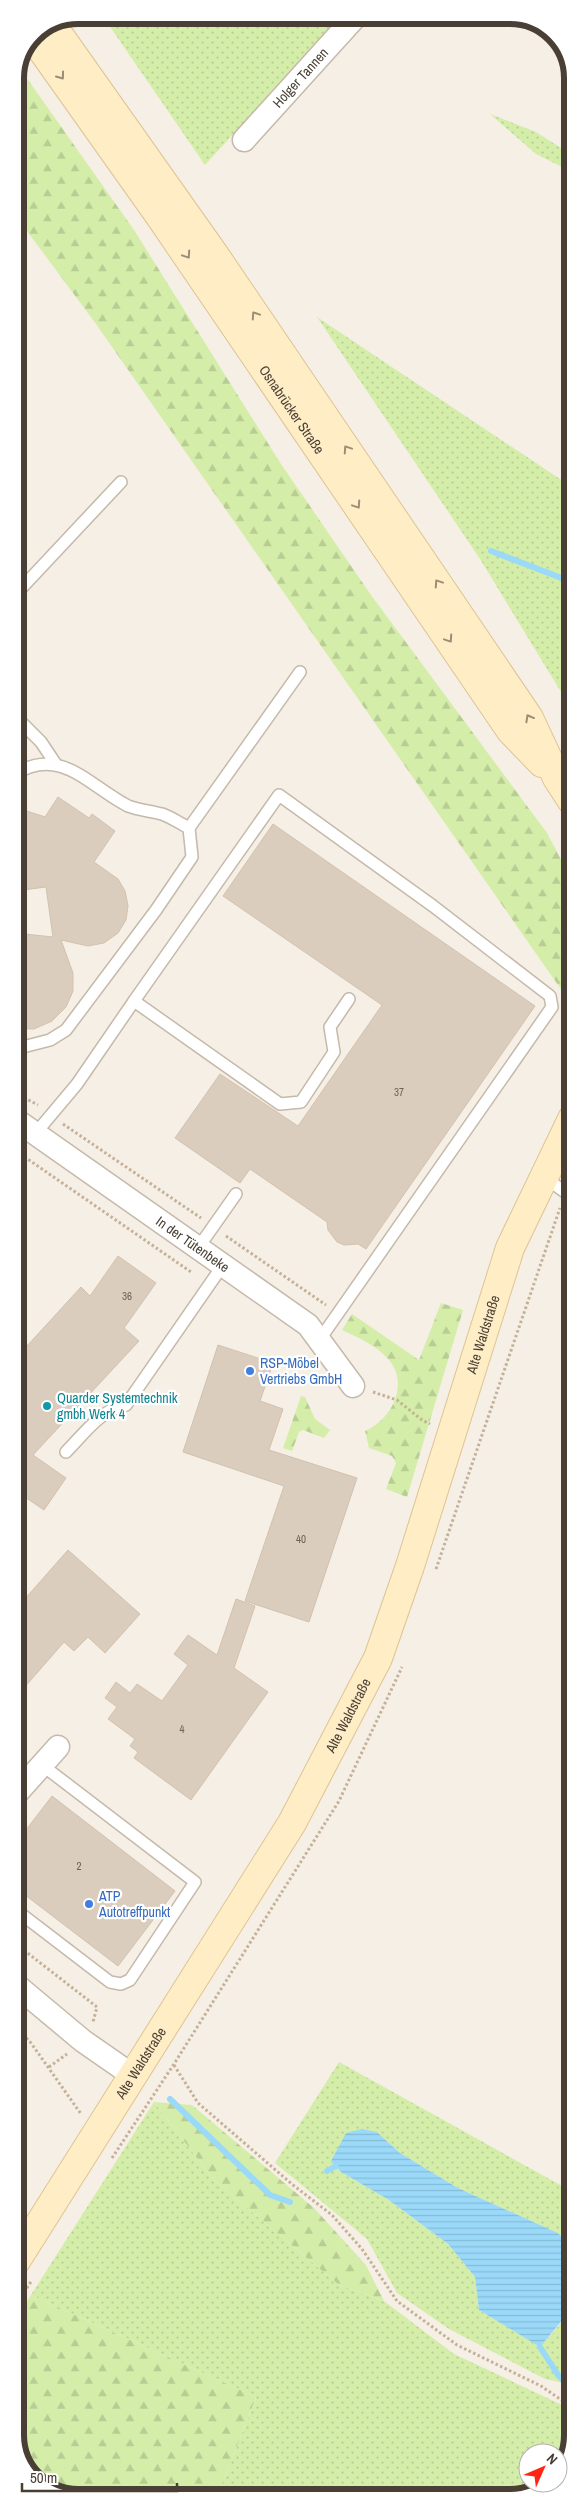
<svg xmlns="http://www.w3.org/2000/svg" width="588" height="2513" viewBox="0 0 588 2513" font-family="'Archivo Narrow',sans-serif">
  <defs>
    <pattern id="grass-dots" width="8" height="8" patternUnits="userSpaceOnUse" patternTransform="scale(1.25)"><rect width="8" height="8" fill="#d4eeaa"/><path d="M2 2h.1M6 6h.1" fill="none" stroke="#b8cd93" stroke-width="1.8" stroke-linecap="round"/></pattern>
    <pattern id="forest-firs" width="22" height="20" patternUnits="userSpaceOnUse" patternTransform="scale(1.25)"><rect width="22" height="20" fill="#d4eeaa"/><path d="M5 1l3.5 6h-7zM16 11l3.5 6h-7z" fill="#b8cd93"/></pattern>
    <pattern id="water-rules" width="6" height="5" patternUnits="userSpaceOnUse" patternTransform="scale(1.25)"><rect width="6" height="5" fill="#9bd9f9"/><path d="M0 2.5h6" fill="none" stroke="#87bbd6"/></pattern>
  </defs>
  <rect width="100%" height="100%" fill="#f5efe6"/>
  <!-- grass -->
  <g fill="url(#grass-dots)">
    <path d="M102 15H342L205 165Z"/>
    <path d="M490 114 536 132 572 155V172L536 154Z"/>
    <path d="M317 317 572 487V710L480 559Z"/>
    <path d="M339 2062 573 2192V2249L558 2233 458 2188 400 2153 377 2132 331 2161 341 2172 389 2200 448 2244 475 2277 479 2310 540 2346C552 2334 570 2316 573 2298V2385L545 2379 449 2329 397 2293 367 2239 275 2163Z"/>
    <path d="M154 2102 214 2180 338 2284 384 2301 454 2354 573 2410 550 2453H528V2483H534L528 2493 522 2497 217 2498 256 2397 31 2295Z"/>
  </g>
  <!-- forest -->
  <g fill="url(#forest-firs)">
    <path d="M19 67 134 230 281 464 371 595 547 833 572 880V1005L96 324 15 215V78Z"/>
    <path d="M441 1303 463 1310 407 1497 386 1489 396 1463 392 1456 369 1448 365 1431C391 1420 410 1385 389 1360 376 1345 359 1338 342 1330L352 1314 419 1360Z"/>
    <path d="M301 1396 305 1397 315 1419 330 1430 324 1438 303 1430 299 1432 292 1451 283 1448Z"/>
    <path d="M154 2102 192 2105 314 2208 366 2265 384 2301 338 2284 214 2180Z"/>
    <path d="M31 2295 256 2397 217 2498H73L36 2482 16 2447V2317Z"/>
    <path d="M573 2410V2435L558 2475V2453H550Z"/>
  </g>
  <!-- water -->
  <path fill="url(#water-rules)" d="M362 2129 377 2132 400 2153 458 2188 558 2233 573 2249 572 2304 560 2323 540 2347 479 2310 475 2277 448 2244 389 2200 341 2172 331 2161 346 2133Z"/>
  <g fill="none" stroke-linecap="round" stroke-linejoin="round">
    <!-- stream -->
    <g stroke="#9bd9f9" stroke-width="6">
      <path d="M491 551 572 582"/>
      <path d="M170 2099 270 2195 290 2202"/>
      <path d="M327 2171 336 2166"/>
      <path d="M540 2347 558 2375 573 2390"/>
    </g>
  </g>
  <!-- building -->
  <g fill="#dbcdbd" stroke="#d4c1ac">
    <path d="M58 797 89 818 92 814 115 831 94 862 118 879 125 891 128 906 126 920 118 933 104 943 88 946 61 940 73 973V991L66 1007 52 1021 34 1029 15 1028V933L53 937 46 887 15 891V807L45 817Z"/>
    <path d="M273 824 535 1006 366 1249 358 1244 344 1245 337 1242 328 1230 327 1222 250 1169 240 1183 175 1138 220 1074 298 1126 382 1005 223 896Z"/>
    <path d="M118 1256 156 1283 124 1328 139 1341 33 1455 66 1478 44 1510 16 1491V1358L81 1287 90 1296Z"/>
    <path d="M218 1345 273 1363 260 1401 283 1409 269 1450 357 1478 309 1622 245 1601 284 1486 183 1452Z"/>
    <path d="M68 1550 140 1614 105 1653 88 1637 74 1651 64 1642 16 1697V1609Z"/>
    <path d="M236 1599 255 1606 234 1668 268 1692 191 1800 134 1758 138 1752 130 1746 135 1739 108 1719 117 1707 105 1698 116 1682 130 1693 137 1684 162 1701 188 1665 174 1654 188 1635 217 1655Z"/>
    <path d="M52 1796 175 1891 118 1966 16 1888V1843Z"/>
  </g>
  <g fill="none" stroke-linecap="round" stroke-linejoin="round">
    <defs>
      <g id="lane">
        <path d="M15 595 121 482"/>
        <path d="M15 716 41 742 55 763"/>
        <path d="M15 774C61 745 90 787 128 806 138 810 151 811 162 814 171 817 181 824 189 828L192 857 156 910 66 1030 50 1040 15 1049"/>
        <path d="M189 828 300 672"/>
        <path d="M134 1001 279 795 433 906 550 996 552 1007 318 1342"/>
        <path d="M35 1134 77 1084 134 1001 280 1104 301 1102 334 1052 330 1027 349 999"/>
        <path d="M544 1177 572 1197"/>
        <path d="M198 1248 236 1194"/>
        <path d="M66 1452C84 1434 100 1410 126 1405L223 1265"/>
        <path d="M16 1910 110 1982 121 1984 130 1980 195 1882 42 1765"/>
      </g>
      <g id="street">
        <path id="s1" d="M244 140 357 15"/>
        <path id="s2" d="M16 1120 308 1325 353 1386"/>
        <path d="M16 1794 58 1747"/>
        <path d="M16 1985 83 2041 132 2075"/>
      </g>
      <g id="secondary">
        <path d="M52 25 214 254 529 718 557 778 572 801"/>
        <path id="s3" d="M32 36 159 215 511 731 542 763"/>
        <path id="s4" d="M16 2261 292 1823 378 1658 410 1566 510 1248 572 1119"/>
      </g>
    </defs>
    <!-- lane casing -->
    <use href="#lane" stroke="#c5b9aa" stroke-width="14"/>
    <!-- street casing -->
    <use href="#street" stroke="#c5b9aa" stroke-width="25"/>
    <!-- secondary casing -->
    <use href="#secondary" stroke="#dec492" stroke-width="30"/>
    <!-- path -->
    <g stroke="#c5b197" stroke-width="3" stroke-dasharray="2.5 2.5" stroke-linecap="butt">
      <path d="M15 1093 38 1105"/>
      <path d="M63 1124 201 1218"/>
      <path d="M16 1151 191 1272"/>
      <path d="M226 1236 326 1305"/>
      <path d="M373 1392 397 1400 422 1420 430 1424"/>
      <path d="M436 1569 560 1208"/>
      <path d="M16 1944 97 2007 93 2022"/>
      <path d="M16 2027 31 2043 81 2114"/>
      <path d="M174 2065 198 2103 293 2185 332 2215 362 2249 397 2301 457 2345 541 2386 573 2408"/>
      <path d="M49 2067 67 2054"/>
      <path d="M112 2158 174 2064 339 1801 402 1667"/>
      <path d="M16 2305 32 2280"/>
    </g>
    <!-- lane -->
    <use href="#lane" stroke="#fff" stroke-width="11"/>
    <!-- street -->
    <use href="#street" stroke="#fff" stroke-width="22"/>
    <!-- secondary -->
    <use href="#secondary" stroke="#ffedc6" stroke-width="28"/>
  </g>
  <!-- one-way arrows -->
  <defs><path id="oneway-chevron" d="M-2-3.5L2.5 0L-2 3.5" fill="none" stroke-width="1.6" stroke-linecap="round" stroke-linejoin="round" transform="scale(1.25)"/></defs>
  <g stroke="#9b8d76">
    <use href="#oneway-chevron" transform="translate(61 76) rotate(54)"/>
    <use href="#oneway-chevron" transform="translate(187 255) rotate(56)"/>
    <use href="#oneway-chevron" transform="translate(255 315) rotate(-124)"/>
    <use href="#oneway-chevron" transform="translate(347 449) rotate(-124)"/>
    <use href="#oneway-chevron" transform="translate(357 505) rotate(56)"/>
    <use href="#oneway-chevron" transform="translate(438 583) rotate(-124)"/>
    <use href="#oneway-chevron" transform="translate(449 639) rotate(56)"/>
    <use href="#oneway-chevron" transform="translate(529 718) rotate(-119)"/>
  </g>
  <!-- markers -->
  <g fill="#3f7fe0" stroke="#fff" stroke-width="2">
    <circle cx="250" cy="1371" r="5"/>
    <circle cx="89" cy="1904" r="5"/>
  </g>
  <circle fill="#0f9aa8" stroke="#fff" stroke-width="2" cx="47" cy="1406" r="5"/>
  <g text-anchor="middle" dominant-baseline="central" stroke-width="4.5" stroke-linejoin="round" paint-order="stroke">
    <!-- number labels -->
    <g font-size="11" fill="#6e6256">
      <text x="399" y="1092">37</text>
      <text x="127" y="1296">36</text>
      <text x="301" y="1539">40</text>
      <text x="182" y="1729">4</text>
      <text x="79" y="1866">2</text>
    </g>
    <!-- street labels -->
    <g font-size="14" fill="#493f34" stroke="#fff">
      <text stroke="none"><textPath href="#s1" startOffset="84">Holger Tannen</textPath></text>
      <text stroke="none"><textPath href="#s3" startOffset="455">Osnabrücker Straße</textPath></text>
      <text stroke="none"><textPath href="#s2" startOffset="216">In der Tütenbeke</textPath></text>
      <text stroke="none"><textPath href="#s4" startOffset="1044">Alte Waldstraße</textPath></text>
      <text stroke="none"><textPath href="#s4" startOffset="639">Alte Waldstraße</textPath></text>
      <text stroke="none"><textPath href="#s4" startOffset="234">Alte Waldstraße</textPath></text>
    </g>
    <!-- shop labels -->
    <g font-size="14" fill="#366cbe" stroke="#fff" text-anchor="start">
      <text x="260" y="1363">RSP-Möbel<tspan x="260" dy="16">Vertriebs GmbH</tspan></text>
      <text x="99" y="1896">ATP<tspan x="99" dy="16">Autotreffpunkt</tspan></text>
    </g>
    <!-- culture labels -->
    <g font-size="14" fill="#0d838f" stroke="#fff" text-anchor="start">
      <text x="57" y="1398">Quarder Systemtechnik<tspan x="57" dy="16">gmbh Werk 4</tspan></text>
    </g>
  </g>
  <!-- crop -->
  <path d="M0 0H588V2513H0ZM78 24H510A54 54 0 0 1 564 78V2435A54 54 0 0 1 510 2489H78A54 54 0 0 1 24 2435V78A54 54 0 0 1 78 24Z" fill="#fff" fill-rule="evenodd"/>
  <path fill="none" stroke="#493f34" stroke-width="6" d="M78 24H510A54 54 0 0 1 564 78V2435A54 54 0 0 1 510 2489H78A54 54 0 0 1 24 2435V78A54 54 0 0 1 78 24Z"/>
  <!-- north arrow -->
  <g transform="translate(543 2468) rotate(45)"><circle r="24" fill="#ffffff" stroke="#b6b2ae"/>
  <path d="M0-4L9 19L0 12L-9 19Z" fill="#ff2513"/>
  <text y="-8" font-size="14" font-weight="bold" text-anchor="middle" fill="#493f34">N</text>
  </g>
  <!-- scale -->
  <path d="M22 2483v8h155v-8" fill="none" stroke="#493f34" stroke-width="2.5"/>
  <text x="30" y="2483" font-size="15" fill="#493f34" stroke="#ffffff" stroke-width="4" paint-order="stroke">50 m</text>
</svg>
